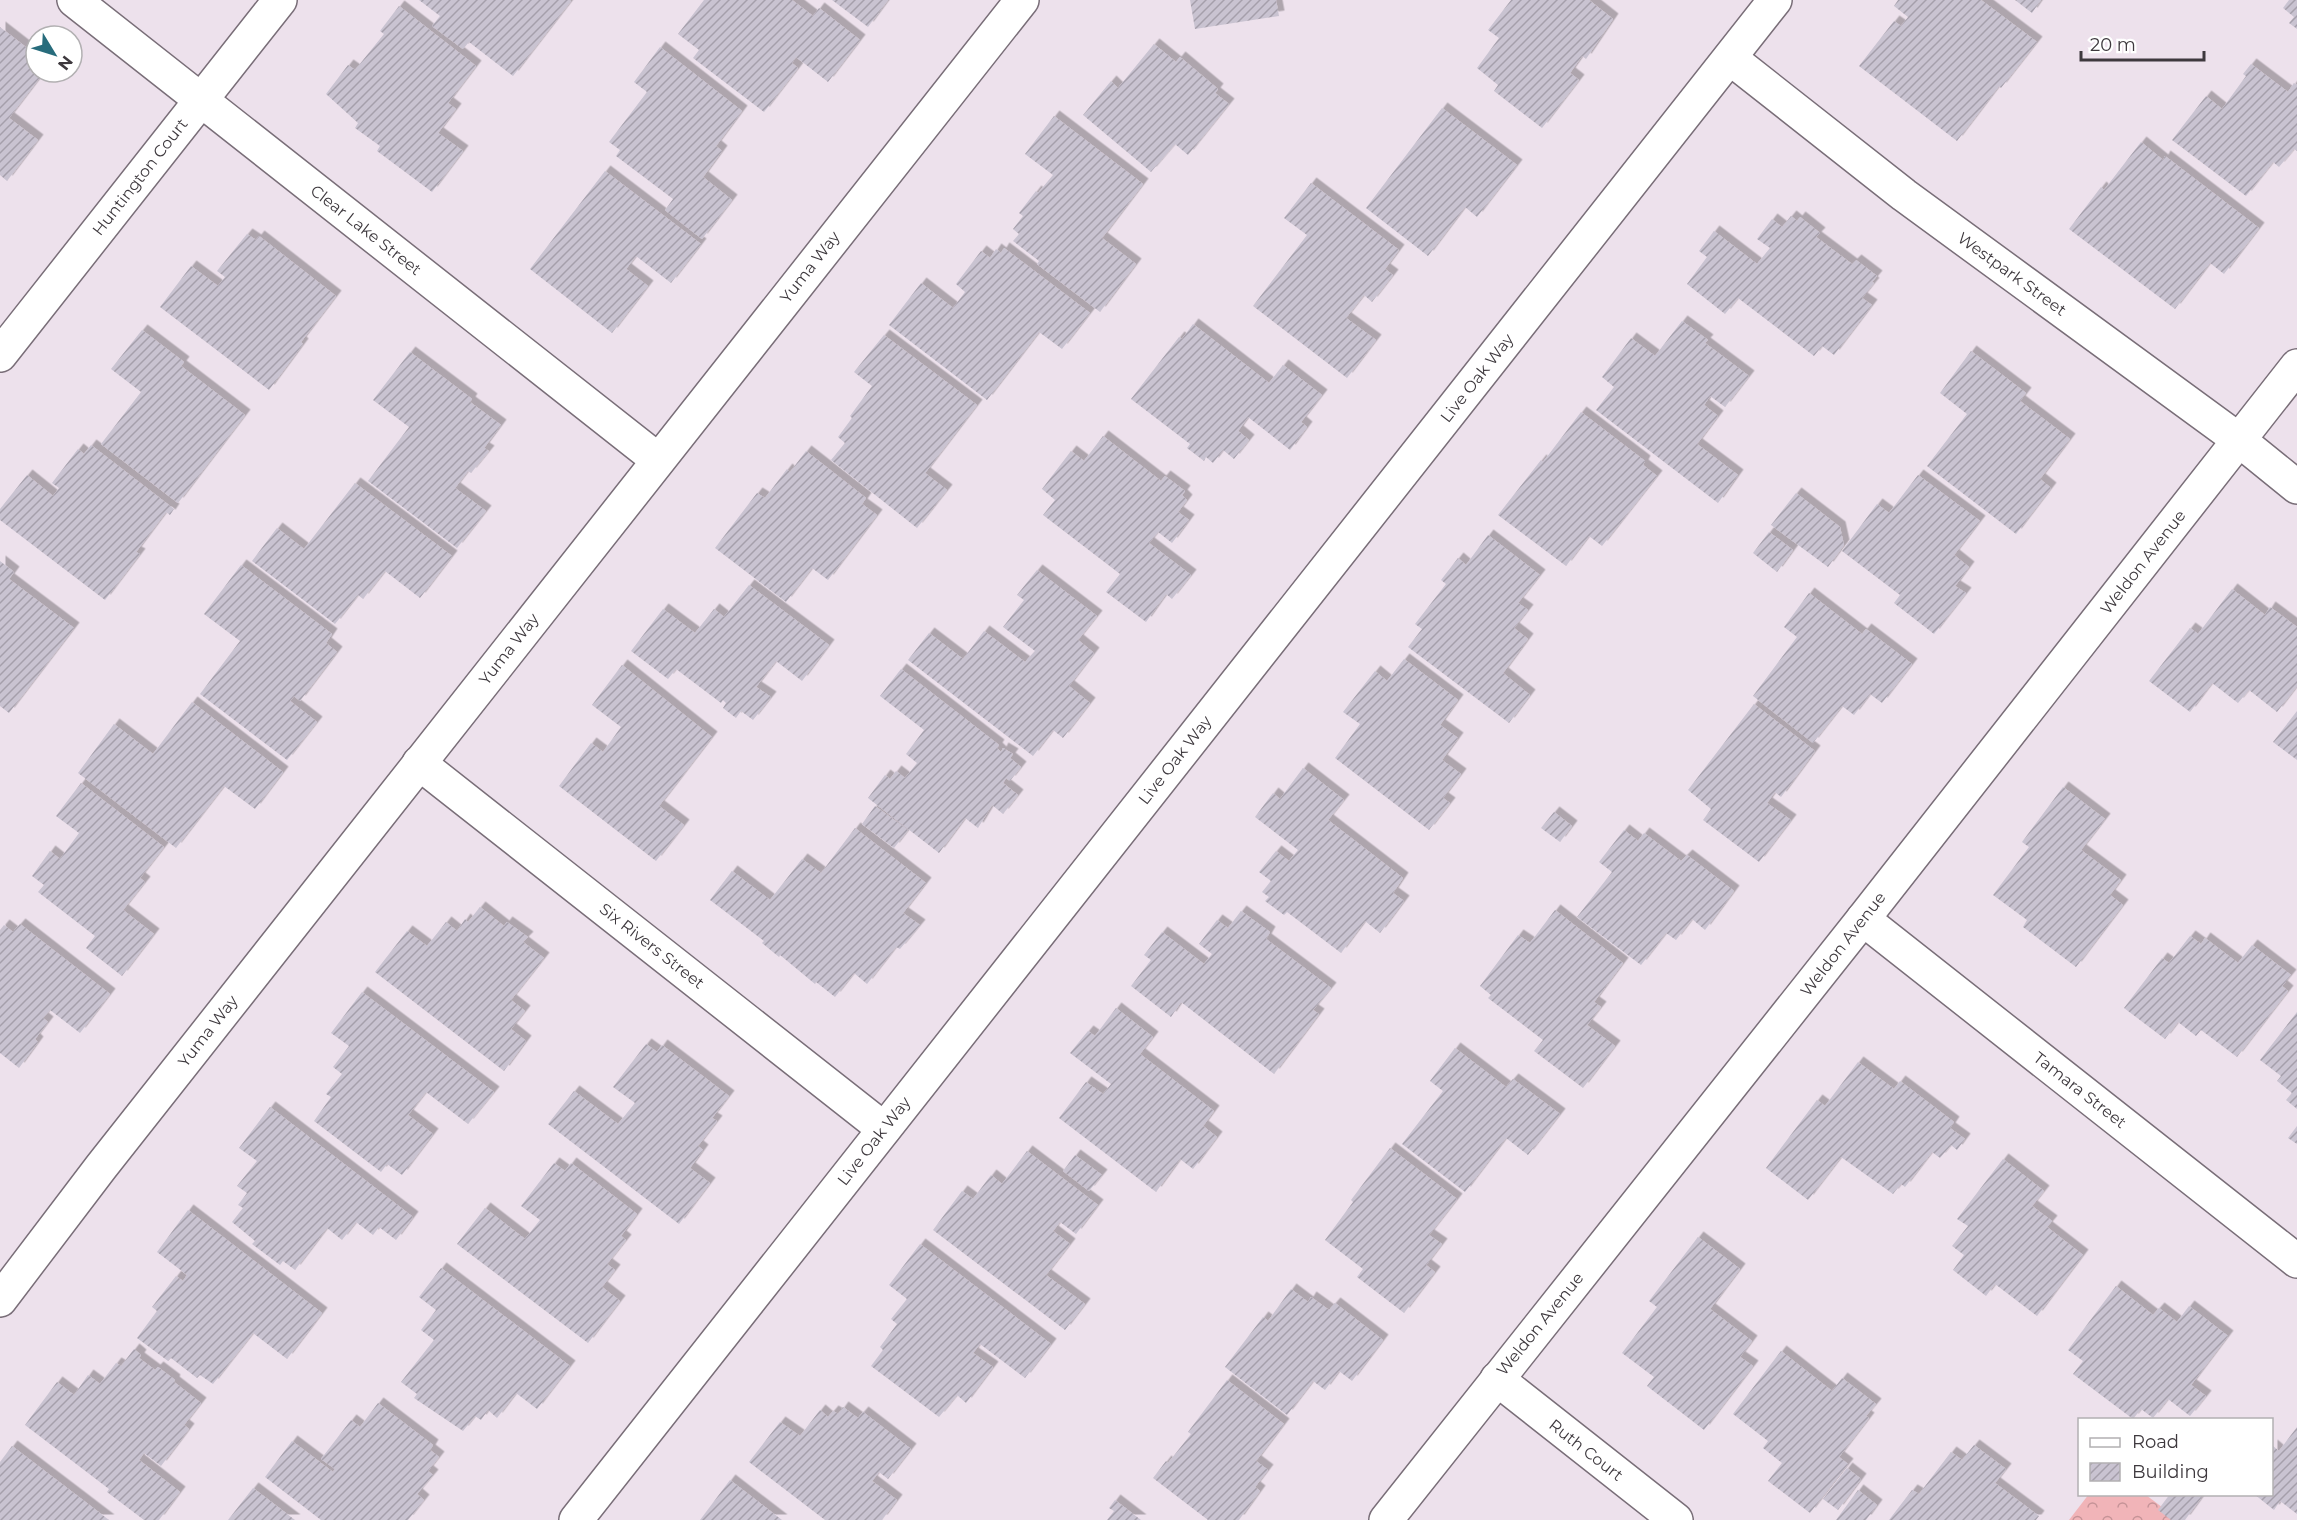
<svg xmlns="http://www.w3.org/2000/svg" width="2297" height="1520" viewBox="0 0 2297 1520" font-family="Montserrat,sans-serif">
  <defs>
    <pattern id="park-crowns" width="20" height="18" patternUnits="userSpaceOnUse" patternTransform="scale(1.5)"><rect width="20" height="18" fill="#f1b4b8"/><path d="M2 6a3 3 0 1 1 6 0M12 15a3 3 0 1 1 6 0" fill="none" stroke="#c59397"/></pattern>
    <pattern id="building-hatch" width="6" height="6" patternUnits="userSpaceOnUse" patternTransform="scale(1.5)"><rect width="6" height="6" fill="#c9c3d1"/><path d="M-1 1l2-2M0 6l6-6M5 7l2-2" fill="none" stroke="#a59fab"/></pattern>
    <filter id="shadow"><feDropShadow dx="5.5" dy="-5.5" stdDeviation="0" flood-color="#0004"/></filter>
  </defs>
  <rect width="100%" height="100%" fill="#ede1ec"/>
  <!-- park -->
  <path fill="url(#park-crowns)" d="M2089 1494 2146 1495 2179 1520H2069Z"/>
  <!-- building -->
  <g fill="url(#building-hatch)" filter="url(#shadow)">
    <path d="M419 0H569L571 1 513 76 469 42 463 49 432 26 440 16Z"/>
    <path d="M704 0H792L813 16 819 8 860 40 828 82 796 57 792 63 798 68 764 112 693 58 699 50 678 34Z"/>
    <path d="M832 0H888L868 27Z"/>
    <path d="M1190 0H1276L1279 16 1195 29Z"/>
    <path d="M1511 0H1589L1613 19 1586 59 1582 56 1570 73 1579 80 1542 128 1494 91 1498 85 1477 68 1499 38 1488 30Z"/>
    <path d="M1898 0H1981L2037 42 2001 88 1999 86 1957 141 1859 66 1894 21 1901 26 1908 17 1894 6Z"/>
    <path d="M2015 0H2041L2032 13Z"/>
    <path d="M2289 0H2297V29L2289 23 2294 17 2283 8Z"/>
    <path d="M399 6 476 66 448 103 456 109 438 133 463 151 432 192 377 151 380 146 355 128 358 123 326 94 348 65 355 70 384 34 380 31Z"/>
    <path d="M0 27 36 55V72H44L9 118 38 140 7 181 0 175Z"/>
    <path d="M1154 44 1176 62 1180 57 1218 89 1215 93 1229 104 1188 155 1175 144 1151 172 1083 115 1111 81 1118 88Z"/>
    <path d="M660 47 742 111 716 146 722 151 703 177 732 200 702 239 665 210 673 199 616 156 620 150 609 142 647 92 634 82Z"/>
    <path d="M2251 64 2288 92 2294 83 2297 85V151L2294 149 2279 167 2273 162 2246 196 2172 140 2206 96 2222 109 2246 76 2243 74Z"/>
    <path d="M1442 108 1517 165 1477 217 1465 207 1428 256 1366 208Z"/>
    <path d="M1054 116 1143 184 1102 238 1136 264 1100 312 1037 264 1039 261 1013 241 1019 234 1013 229 1023 216 1019 213 1036 191 1038 193 1053 175 1025 154Z"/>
    <path d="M2141 142 2163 160 2165 156 2259 228 2224 274 2210 263 2175 309 2069 229 2101 187 2104 190Z"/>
    <path d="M605 171 701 244 671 283 636 256 626 269 648 286 612 333 530 269Z"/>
    <path d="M1311 183 1399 250 1385 269 1393 275 1372 302 1364 295 1346 318 1376 340 1347 378 1253 306 1307 235 1284 218Z"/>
    <path d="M1791 216 1797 221 1800 217 1820 233 1816 237 1852 264 1856 260 1877 276 1872 282 1874 283 1862 298 1872 305 1834 355 1822 346 1814 356 1738 298 1725 314 1687 284 1707 257 1699 251 1714 231 1757 264 1770 248 1757 239 1772 219 1782 227Z"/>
    <path d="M247 234 256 240 259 236 336 296 301 342 303 344 269 390 160 307 191 266 218 286 225 277 217 271Z"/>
    <path d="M1004 248 1090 313 1062 349 1039 332 987 400 889 325 921 283 953 308 965 292 956 284 981 251 990 258 996 249 1001 253Z"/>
    <path d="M1682 321 1708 340 1705 343 1749 376 1725 407 1710 396 1704 405 1718 416 1697 444 1738 475 1718 503 1596 410 1614 387 1602 377 1631 338 1655 356Z"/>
    <path d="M1193 324 1269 383 1283 365 1322 395 1301 422 1307 427 1290 450 1248 417 1238 431 1249 440 1234 459 1223 450 1213 463 1206 457 1204 461 1187 448 1190 444 1131 399 1179 337 1182 339Z"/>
    <path d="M142 330 184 362 181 366 245 415 178 503 101 444 141 392 111 369Z"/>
    <path d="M884 335 977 405 925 473 947 490 917 528 831 460 845 443 838 437 852 418 850 416 872 386 854 372Z"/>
    <path d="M1971 351 2026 393 2020 401 2070 439 2040 479 2051 488 2016 534 1927 466 1967 414 1940 393Z"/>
    <path d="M410 352 472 399 470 402 501 425 484 448 489 451 471 473 468 471 455 488 486 511 457 548 368 481 409 427 373 400Z"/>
    <path d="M1581 412 1645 461 1643 465 1657 476 1602 546 1589 536 1566 566 1498 515 1541 460 1543 462Z"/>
    <path d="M1103 436 1161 481 1165 476 1185 491 1182 495 1187 500 1178 512 1189 520 1172 543 1158 532 1149 543 1191 575 1172 599 1166 594 1146 622 1106 592 1120 574 1043 515 1055 500 1042 489 1071 451 1084 461Z"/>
    <path d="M91 445 174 509 170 515 166 512 136 552 140 554 105 600 0 520V509L27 475 53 496 59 488 52 483 78 449 84 454Z"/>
    <path d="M806 451 866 498 862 504 877 515 828 580 812 568 786 602 715 548 757 493 765 498 787 469 790 472Z"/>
    <path d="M1918 475 1980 521 1954 555 1969 567 1955 586 1966 593 1934 634 1894 603 1900 595 1842 551 1877 504 1889 513Z"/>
    <path d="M355 483 452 556 420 598 385 571 363 599 358 595 335 624 252 561 277 528 304 549Z"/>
    <path d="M1796 493 1840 527 1844 545 1828 567 1771 525Z"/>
    <path d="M1769 532 1793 550 1777 572 1753 553Z"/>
    <path d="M1488 535 1540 575 1518 603 1528 610 1514 628 1528 639 1503 673 1530 695 1509 723 1408 647 1422 629 1415 624 1446 584 1441 580 1458 558 1466 565Z"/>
    <path d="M0 561 14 572 9 579 74 628 9 713 0 706Z"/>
    <path d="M241 565 332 634 326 643 337 652 300 701 294 696 290 701 317 722 287 760 200 694 240 641 204 614Z"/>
    <path d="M1037 570 1097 616 1078 640 1094 653 1069 686 1090 703 1063 738 1053 730 1033 756 908 660 929 633 963 659 984 631 1025 662 1035 651 1003 627 1024 600 1017 595Z"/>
    <path d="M749 585 829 645 802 681 776 661 756 687 771 697 753 720 741 711 736 718 723 708 726 703 723 700 721 703 676 669 668 679 631 651 663 609 695 633 714 609 724 617Z"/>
    <path d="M2232 589 2265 615 2270 607 2297 627V686L2277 712 2249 690 2238 703 2212 683 2190 712 2149 681 2190 628 2198 634Z"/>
    <path d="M1809 593 1862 634 1866 629 1912 664 1882 703 1870 694 1854 715 1842 706 1813 743 1753 696 1797 637 1784 627Z"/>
    <path d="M1404 659 1458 700 1440 725 1458 738 1442 760 1461 774 1443 798 1450 803 1429 830 1335 758 1360 724 1343 712 1375 671 1387 681Z"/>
    <path d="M622 665 712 737 659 806 684 825 656 861 559 786 591 743 603 752 621 727 592 705Z"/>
    <path d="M901 669 999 745 997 748 1001 752 1003 748 1013 754 1010 758 1021 767 1010 781 1006 778 1003 783 1018 795 1003 814 992 805 978 828 965 818 939 853 868 798 885 775 890 779 896 771 905 778 917 763 906 754 924 730 880 696Z"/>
    <path d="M192 702 283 772 255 809 224 786 176 848 78 773 114 724 153 754Z"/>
    <path d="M1754 704 1815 751 1781 797 1775 792 1767 803 1791 820 1759 862 1703 820 1711 809 1688 790Z"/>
    <path d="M2297 711V760L2273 742Z"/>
    <path d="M1303 768 1344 800 1328 820 1403 878 1393 893 1404 901 1380 933 1365 921 1341 953 1287 912 1284 915 1265 901 1269 897 1262 892 1271 881 1259 872 1276 851 1289 861 1298 850 1255 817 1273 793 1280 799Z"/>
    <path d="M81 783 164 847 140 878 145 882 123 910 154 934 122 976 86 948 95 936 38 892 44 885 32 876 50 851 60 859 79 833 56 816Z"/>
    <path d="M2063 787 2105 819 2081 850 2121 880 2110 895 2123 905 2076 967 2023 927 2027 920 1993 895 2029 847 2022 842Z"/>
    <path d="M875 806 908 830 894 848 862 824Z"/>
    <path d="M1554 812 1572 826 1560 842 1541 828Z"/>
    <path d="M855 828 926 883 903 913 920 925 900 949 896 947 867 984 854 973 835 997 816 982 815 984 780 955 779 957 762 943 764 941 710 900 732 871 770 900 802 859 821 873Z"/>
    <path d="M1624 830 1638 841 1644 833 1681 861 1687 855 1734 891 1705 930 1692 919 1676 940 1666 933 1641 965 1577 917 1612 872 1599 862Z"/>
    <path d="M480 907 504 926 507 922 528 937 523 942 544 958 511 1000 525 1011 511 1029 526 1041 504 1071 375 972 407 931 427 946 446 922 457 931 465 919 468 922Z"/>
    <path d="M1555 910 1623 963 1594 1002 1601 1007 1587 1025 1615 1046 1583 1088 1534 1051 1543 1040 1488 998 1491 995 1480 986 1518 935 1530 943Z"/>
    <path d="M1241 911 1270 932 1266 939 1331 988 1313 1010 1319 1014 1274 1074 1181 1002 1171 1017 1131 986 1151 960 1144 955 1162 932 1204 964 1212 954 1199 944 1217 920 1228 928Z"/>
    <path d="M20 924 110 994 80 1033 50 1010 43 1018 48 1022 35 1039 38 1042 19 1068 0 1053V930L4 925 13 932Z"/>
    <path d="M2190 936 2201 944 2205 938 2238 963 2252 945 2291 975 2282 986 2288 991 2237 1057 2201 1030 2196 1036 2178 1022 2165 1039 2124 1008 2162 958 2169 963Z"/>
    <path d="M362 992 494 1092 468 1124 426 1092 408 1115 433 1134 402 1175 387 1164 381 1172 314 1121 331 1097 326 1094 342 1074 333 1067 349 1046 331 1033Z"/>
    <path d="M1116 1008 1153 1037 1140 1054 1214 1111 1203 1126 1217 1137 1193 1169 1180 1159 1156 1192 1059 1118 1086 1082 1103 1094 1111 1084 1070 1053 1088 1031 1095 1036Z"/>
    <path d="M2297 1012V1109L2286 1100 2292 1093 2277 1081 2281 1076 2260 1060Z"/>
    <path d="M646 1044 657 1052 662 1045 729 1096 712 1118 717 1121 698 1146 703 1150 690 1168 710 1183 679 1224 548 1124 574 1091 618 1124 635 1103 613 1087Z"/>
    <path d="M1455 1048 1506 1087 1513 1079 1560 1114 1528 1155 1506 1138 1465 1192 1402 1144 1443 1091 1430 1081Z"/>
    <path d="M1858 1062 1894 1089 1900 1081 1954 1122 1950 1128 1965 1139 1957 1150 1951 1145 1940 1158 1932 1152 1905 1187 1901 1184 1893 1194 1841 1157 1808 1200 1766 1168 1817 1100 1825 1106Z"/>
    <path d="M270 1107 413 1217 396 1240 379 1227 373 1235 356 1222 342 1240 327 1228 295 1270 283 1261 280 1265 252 1244 255 1241 232 1222 243 1208 238 1205 247 1193 237 1186 257 1161 239 1148Z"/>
    <path d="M2297 1126V1144L2288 1138Z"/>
    <path d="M1390 1148 1457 1199 1429 1235 1442 1244 1426 1265 1435 1272 1404 1313 1357 1277 1363 1269 1325 1240 1353 1202 1351 1200Z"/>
    <path d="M1027 1151 1098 1205 1076 1234 1060 1222 1053 1231 1070 1244 1046 1275 1085 1304 1065 1330 933 1230 962 1191 973 1199 991 1175 1002 1184Z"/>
    <path d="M1075 1155 1102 1175 1089 1191 1063 1171Z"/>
    <path d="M2003 1159 2044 1191 2032 1206 2052 1221 2047 1227 2083 1255 2037 1316 1995 1284 1986 1296 1953 1270 1964 1255 1952 1246 1968 1226 1957 1219Z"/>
    <path d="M554 1163 565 1171 571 1163 637 1214 621 1236 626 1240 607 1264 615 1270 602 1287 620 1301 588 1343 457 1244 485 1208 525 1239 540 1220 521 1206Z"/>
    <path d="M188 1210 322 1313 287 1359 253 1333 213 1384 200 1375 197 1378 171 1358 168 1361 137 1338 157 1311 152 1307 176 1276 183 1281 187 1275 157 1252Z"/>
    <path d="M1698 1237 1740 1269 1710 1309 1752 1341 1740 1357 1753 1366 1704 1430 1647 1386 1654 1377 1622 1353 1657 1307 1649 1301Z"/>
    <path d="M920 1244 1051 1344 1025 1378 980 1344 973 1353 993 1367 966 1403 957 1395 939 1417 871 1366 883 1350 880 1347 897 1324 891 1319 907 1299 889 1285Z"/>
    <path d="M441 1268 570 1366 537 1409 516 1393 497 1418 488 1410 481 1420 475 1416 463 1431 414 1398 417 1394 401 1382 434 1340 421 1330 436 1310 419 1297Z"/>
    <path d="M2116 1286 2153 1315 2159 1308 2177 1322 2189 1306 2228 1336 2191 1385 2206 1396 2190 1416 2168 1399 2153 1418 2141 1409 2133 1419 2073 1374 2083 1361 2068 1350Z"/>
    <path d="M1291 1289 1308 1302 1311 1297 1329 1310 1335 1303 1383 1340 1352 1381 1339 1371 1325 1390 1313 1381 1287 1415 1225 1367 1263 1317 1268 1321Z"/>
    <path d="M134 1349 141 1355 139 1358 155 1370 158 1367 175 1380 174 1382 201 1403 184 1425 189 1429 161 1466 144 1453 139 1460 180 1492 159 1520H144L107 1492 109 1489 25 1425 57 1382 74 1395 88 1375 100 1384 116 1363 121 1366Z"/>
    <path d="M1781 1351 1832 1391 1842 1378 1876 1404 1866 1416 1869 1418 1839 1457 1848 1464 1810 1513 1768 1481 1782 1463 1763 1448 1768 1441 1733 1414Z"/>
    <path d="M1227 1380 1284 1424 1256 1461 1268 1470 1255 1487 1260 1491 1239 1520H1208L1153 1478 1166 1461 1168 1463 1191 1434 1188 1432Z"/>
    <path d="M378 1403 433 1445 430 1450 439 1457 428 1471 433 1475 417 1494 424 1500 408 1520H321L265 1477 292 1441 333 1472 335 1469 321 1459 351 1420 360 1427Z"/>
    <path d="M843 1407 858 1418 863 1412 911 1449 888 1479 879 1472 872 1481 897 1500 882 1520H825L749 1462 780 1422 800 1436 820 1410 828 1417 833 1411 838 1414Z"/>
    <path d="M2297 1427V1514L2280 1501 2274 1510 2254 1494H2272V1445L2279 1451Z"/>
    <path d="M1974 1445 2006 1469 1995 1483 2039 1516 2036 1520H1889L1912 1490 1919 1494 1951 1452 1962 1460Z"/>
    <path d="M12 1446 109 1520H0V1462Z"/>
    <path d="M1847 1468 1861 1479 1838 1510 1823 1499Z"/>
    <path d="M730 1480 782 1520H700Z"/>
    <path d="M253 1488 295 1520H228Z"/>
    <path d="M1858 1490 1877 1505 1866 1520H1836Z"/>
    <path d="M2170 1494H2204L2185 1520H2171L2158 1510Z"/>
    <path d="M1115 1500 1141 1520H1107L1114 1511 1109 1508Z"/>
  </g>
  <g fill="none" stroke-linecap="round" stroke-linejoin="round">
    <defs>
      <g id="minor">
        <path d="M74 0 658 460"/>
        <path d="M1730 58 1904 195 2239 440 2297 487"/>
        <path d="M0 355 280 0"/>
        <path d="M419 763 884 1129"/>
        <path d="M1863 919 2297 1261"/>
        <path d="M0 1300 101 1167 1022 0"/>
        <path d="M1497 1379 1676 1520"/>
        <path d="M576 1520 1775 0"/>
        <path d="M1386 1520 1863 919 2297 366"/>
      </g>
    </defs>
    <!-- minor casing -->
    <use href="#minor" stroke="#796e78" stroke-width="36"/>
    <!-- minor -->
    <use href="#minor" stroke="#fff" stroke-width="33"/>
  </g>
  <g text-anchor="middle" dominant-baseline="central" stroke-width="5" stroke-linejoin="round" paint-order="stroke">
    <!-- street labels -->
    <g font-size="16" fill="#3e393e" stroke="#fff">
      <text transform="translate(140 177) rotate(-52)">Huntington Court</text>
      <text transform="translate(366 230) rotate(38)">Clear Lake Street</text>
      <text transform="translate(810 267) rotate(-52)">Yuma Way</text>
      <text transform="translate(2012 274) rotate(36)">Westpark Street</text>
      <text transform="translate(1477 378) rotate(-52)">Live Oak Way</text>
      <text transform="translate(2143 562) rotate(-52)">Weldon Avenue</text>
      <text transform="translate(509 649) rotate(-52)">Yuma Way</text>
      <text transform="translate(1175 760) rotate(-52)">Live Oak Way</text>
      <text transform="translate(1843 944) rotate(-52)">Weldon Avenue</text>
      <text transform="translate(652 946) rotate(38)">Six Rivers Street</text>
      <text transform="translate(208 1031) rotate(-52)">Yuma Way</text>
      <text transform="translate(2080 1090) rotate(38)">Tamara Street</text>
      <text transform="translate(874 1141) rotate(-52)">Live Oak Way</text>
      <text transform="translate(1540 1324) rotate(-51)">Weldon Avenue</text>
      <text transform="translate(1586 1450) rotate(38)">Ruth Court</text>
    </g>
  </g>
  <!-- legend -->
  <rect x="2078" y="1418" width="195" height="78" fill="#ffffff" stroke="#b2b0b2" stroke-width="1.5"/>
  <rect x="2090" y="1438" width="30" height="9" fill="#ffffff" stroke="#b2b0b2" stroke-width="1.5"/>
  <text x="2132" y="1448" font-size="18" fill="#3e393e">Road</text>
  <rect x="2090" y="1463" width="30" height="18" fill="url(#building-hatch)" stroke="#b2b0b2" stroke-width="1.5"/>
  <text x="2132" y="1478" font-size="18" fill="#3e393e">Building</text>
  <!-- north arrow -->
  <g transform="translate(54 54) rotate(128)"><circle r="28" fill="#ffffff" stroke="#b2b0b2" stroke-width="1.5"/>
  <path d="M0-4.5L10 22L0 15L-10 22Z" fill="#276c7c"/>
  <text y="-9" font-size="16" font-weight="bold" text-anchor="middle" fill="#3e393e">N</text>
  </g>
  <!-- scale -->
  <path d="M2081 51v9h123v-9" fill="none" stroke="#3e393e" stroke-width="3"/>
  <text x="2090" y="51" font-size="18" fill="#3e393e" stroke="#ffffff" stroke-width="4.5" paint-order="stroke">20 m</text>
</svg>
